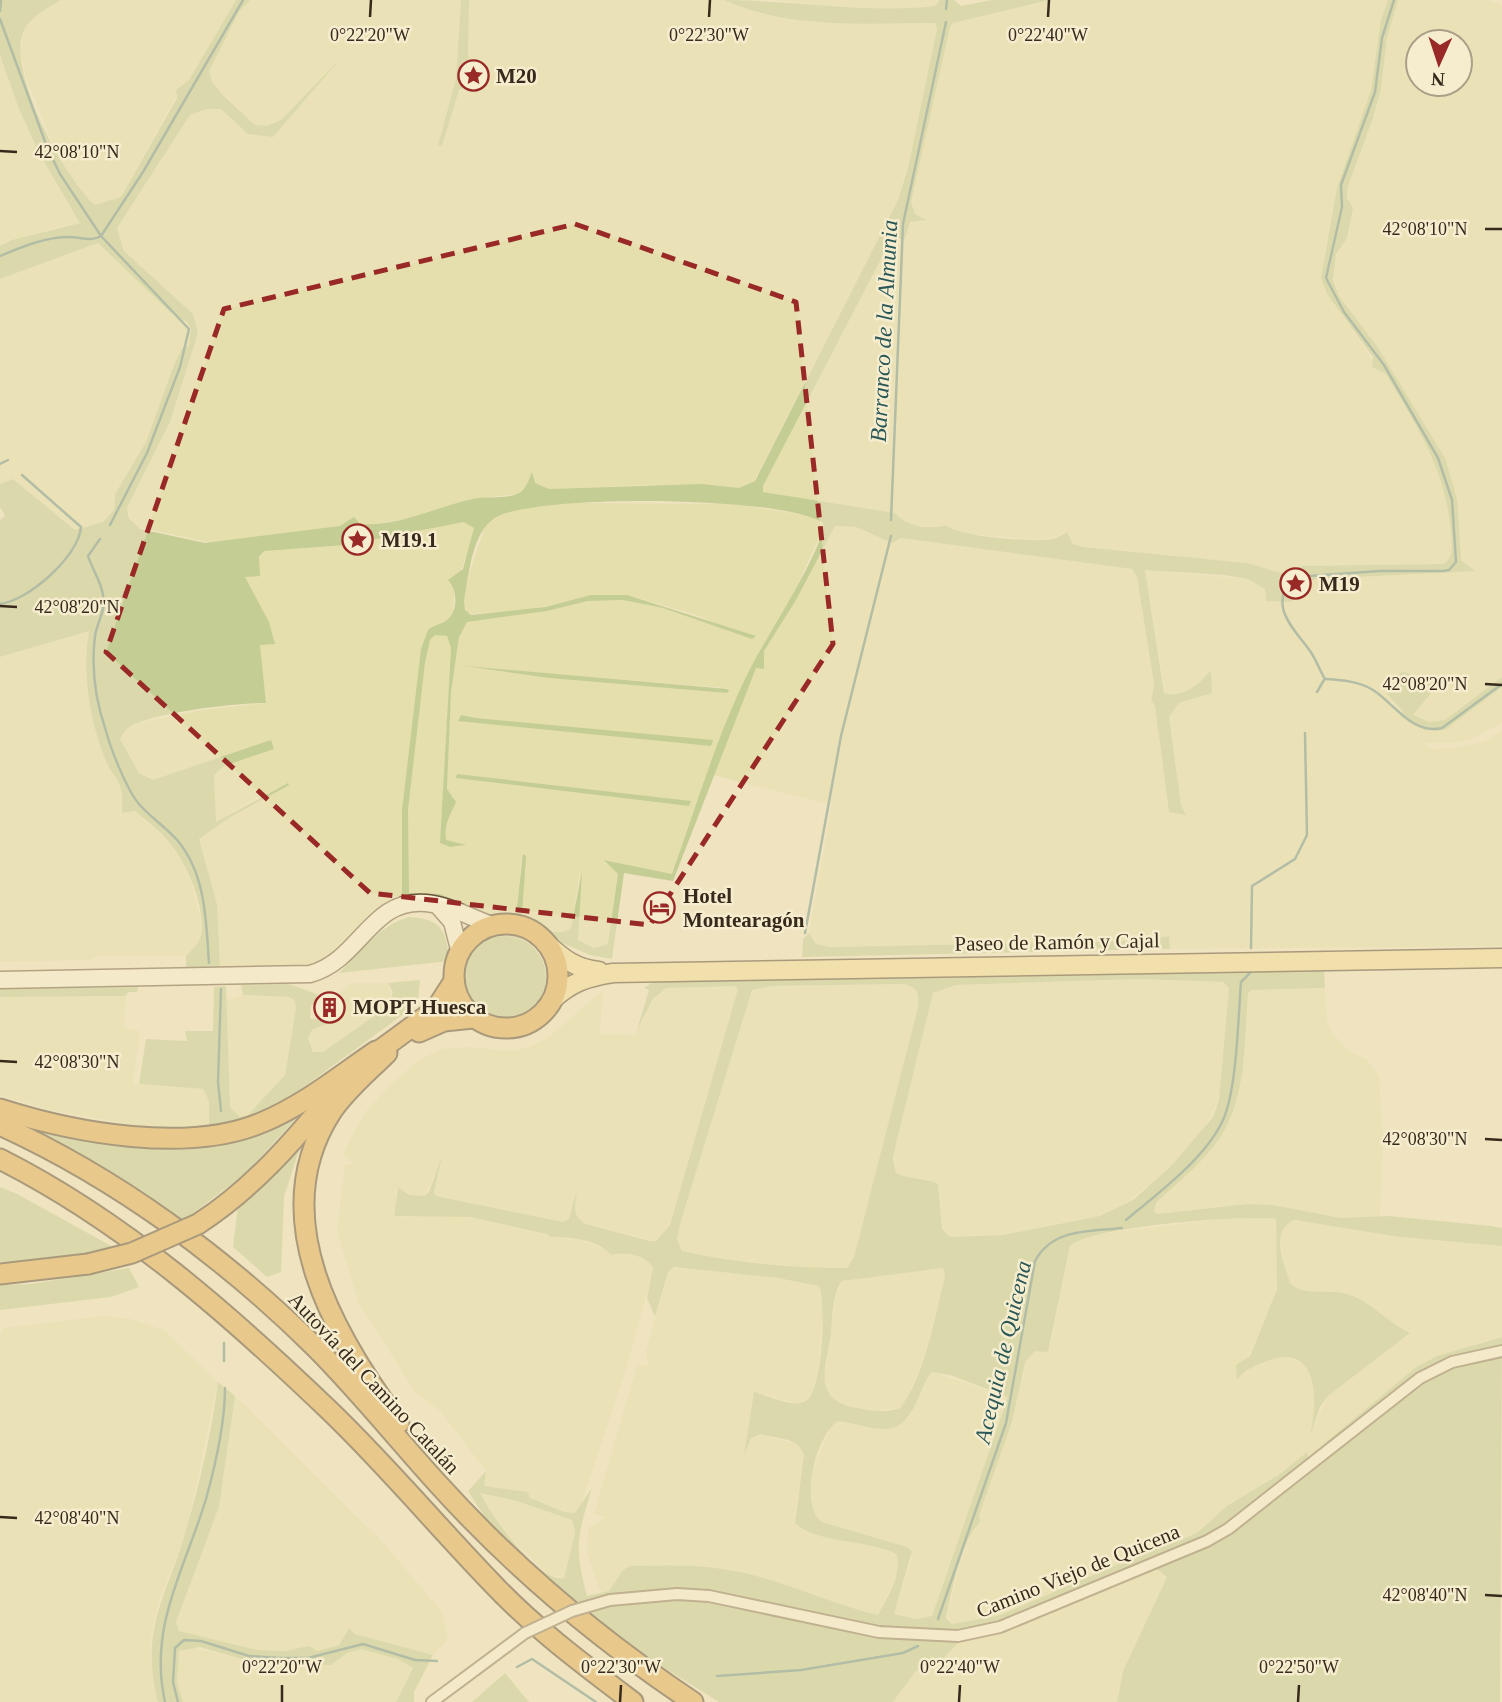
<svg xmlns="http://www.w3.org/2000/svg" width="1502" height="1702" viewBox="0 0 1502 1702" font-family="'Times New Roman',serif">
  <rect width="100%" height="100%" fill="#efe3c0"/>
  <!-- farmland -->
  <g fill="#e5dead" fill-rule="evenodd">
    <path d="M61 0H236L189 80 181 87 121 197 113 202 95 205 82 193 58 156 25 75 20 54 23 32 31 20Z"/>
    <path d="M250 0H461L456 79 438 145 442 146 459 90 468 85 479 89 468 55 469 0H724L758 13 811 22 935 23 937 37 908 168 898 200 754 481 739 488 642 485 549 489 534 483 532 473 526 486 517 494 472 499 416 517 372 525 360 524 355 520 340 526 217 544 134 526 127 508 170 422 198 333 124 251 117 228 190 115 207 109H221L232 119 273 137 333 67 281 120 267 127 255 125 211 82 209 71 239 12Z"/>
    <path d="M774 0H940L935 6 919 8 853 9Z"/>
    <path d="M1049 0H1388L1381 20 1371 90 1337 188 1352 206 1347 198V189L1373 118 1381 89 1387 38 1398 0H1490L1502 6V677L1445 720 1428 722 1412 716 1436 686 1400 716 1431 732 1502 687V723L1472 739 1455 743H1423L1432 749 1455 748 1486 741 1502 731V946L1170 949 1169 936 1136 941 830 947 816 944 809 933 832 805 713 775 756 667 764 668V651L796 600 835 526 856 527 892 543 901 538 1132 569 1137 577 1154 684 1151 700 1155 705 1169 812 1185 814 1181 805 1169 717 1179 703 1211 693 1210 671 1195 687 1172 696 1165 694 1145 570 1248 579 1265 589 1266 601 1290 602 1299 584 1318 579 1474 571 1461 560 1445 458 1377 346 1339 296 1332 268 1340 245 1346 238 1329 235 1327 294 1374 362 1386 374 1436 462 1444 484 1449 504 1452 551 1450 560 1444 564 1303 566 1281 573 1247 563 1083 547 1074 544 1067 532 1047 540 968 534 952 531 946 525 937 528 914 525 901 520 895 513 763 492V486L892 238 906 230 910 222 925 219 915 214 911 202 950 28 953 23ZM1418 42H1460V84H1418Z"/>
    <path d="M0 55 40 155 81 223 55 228 0 246Z"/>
    <path d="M98 243 170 312 187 322 191 335 189 346 182 349 175 362 146 442 115 494 114 510 95 555 0 484V279Z"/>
    <path d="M568 503 732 504 806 515 815 517 824 527 792 597 758 653 672 874 606 860 618 874 608 944 594 948 578 940 580 871 571 928 565 933 549 931 522 914V855L516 915 509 920 491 921 461 908 453 898 440 894H409L408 810 425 663 430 640 435 634 447 636 451 648 440 843 450 847 463 846 446 840 445 835 454 798 447 789 451 692 459 637 467 622 547 611 588 601 623 600 663 608 752 639 694 614 627 595 572 600 531 609 467 614 464 601 469 575 485 526 502 514 523 507ZM468 667 728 688 729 691 727 693 549 678ZM461 715 476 718 712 741 710 746 459 721ZM457 774 690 801 691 802 688 806 457 778Z"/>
    <path d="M464 522 471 523 475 533 455 586 453 611 448 620 433 626 421 649 402 810V899L371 912 336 950 319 962 294 968 220 969 217 904 199 839 229 818 289 785 288 783 247 803 215 823 212 782 214 775 224 766 274 749 153 780 139 773 120 739 128 728 143 722 202 710 266 703 260 645 267 643 245 577 264 551 346 545Z"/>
    <path d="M89 631 86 651 87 688 104 756 120 780 122 813 134 811 167 840 184 864 194 892 203 931 194 950 186 956H99L90 960 0 962V657Z"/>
    <path d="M1139 979 1224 982 1230 988 1219 1100 1201 1134 1171 1166 1118 1210 1100 1216 1003 1235 950 1237 942 1229 940 1199 928 1179 904 1177 896 1173 893 1167 896 1144 933 993 956 985Z"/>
    <path d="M352 983H388L392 1000 388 1006 323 1052H313L308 1038 312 1030 335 1020 336 995Z"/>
    <path d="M905 984 915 987 919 993 918 1007 854 1257 847 1268H808L717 1259 682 1251 677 1239 681 1221 752 990 773 986Z"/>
    <path d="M734 986 738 989 734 1009 670 1225 656 1241 586 1224 577 1218 574 1212 576 1197 569 1220 563 1222 436 1196 434 1192 440 1164 424 1196 417 1197 397 1187 395 1215 408 1218 431 1214 470 1217 547 1234 550 1237 579 1240 607 1250 628 1253 650 1262 654 1267 626 1369 580 1508 575 1513 564 1512 529 1498 527 1492 483 1486 486 1471 441 1412 416 1393 359 1304 337 1231 345 1165 355 1164 343 1155 351 1138 366 1111 391 1084 418 1061 441 1049 469 1047 510 1051 530 1047 549 1037 603 990 600 1034 635 1035 659 991 667 988Z"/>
    <path d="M1325 988 1327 1020 1332 1033 1348 1050 1367 1060 1379 1076 1383 1140 1380 1217 1341 1218 1273 1205 1247 1204 1157 1214 1154 1211 1156 1203 1203 1158 1231 1119 1237 1099 1248 993 1252 990Z"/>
    <path d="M243 995 289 997 294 1000 296 1008 285 1075 248 1115 241 1117 230 1107 226 1000Z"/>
    <path d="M126 996 124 1028 140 1031 133 1084 203 1089 209 1101V1128L145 1127 50 1110 0 1095V997Z"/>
    <path d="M1246 1216 1276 1219 1278 1277 1273 1301 1238 1379 1254 1366 1276 1358H1291L1304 1363 1310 1376 1317 1405 1313 1427 1328 1396 1409 1333 1391 1324 1349 1294 1308 1292 1291 1284 1284 1268 1280 1233 1289 1222 1304 1221 1400 1237 1502 1246V1337L1476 1343 1308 1457 1306 1453 1280 1474 1227 1506 1198 1532 1001 1615 952 1624 947 1615 960 1565 1012 1422 1025 1362 1035 1351H1048L1051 1342 1070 1246 1075 1240 1099 1234Z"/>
    <path d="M682 1266 813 1282 819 1286 823 1311 818 1373 813 1394 807 1401 799 1404 754 1392 746 1451 751 1437 760 1434 798 1445 804 1453 795 1514 896 1554 899 1562 897 1574 878 1615 724 1569 630 1566 623 1570 609 1591H600L587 1552 588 1528 606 1517 594 1514 637 1365 648 1366 646 1351 668 1272Z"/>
    <path d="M943 1267 945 1277 923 1359 907 1399 900 1408 874 1411 834 1402 828 1395 825 1375 836 1296 842 1281Z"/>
    <path d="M103 1316 131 1319 164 1330 218 1382 186 1532 159 1600 151 1638 150 1658 158 1702H0V1333L4 1328Z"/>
    <path d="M932 1372 1008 1397 932 1616 916 1619 894 1614 912 1558 907 1547 822 1522 813 1516 810 1508 809 1492 813 1469 831 1426 838 1421 891 1429 909 1418 924 1381Z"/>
    <path d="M235 1396 380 1539 443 1613 448 1639 433 1655 355 1634 349 1628 339 1645 317 1651 257 1650 179 1632 176 1622 219 1507Z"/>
    <path d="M479 1493 517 1501 572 1520 575 1533 564 1578 548 1574 510 1538 490 1514Z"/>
    <path d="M1148 1569 1158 1570 1167 1577 1123 1671 1117 1702H893L916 1671 930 1668 961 1640Z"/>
    <path d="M190 1647 251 1662 331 1665 347 1653 361 1649 398 1659 413 1668 396 1702H183L177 1683V1663L179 1651Z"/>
  </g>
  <!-- green -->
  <g fill="#c4cd93" fill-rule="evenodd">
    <path d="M0 0H61C49 8 31 16 24 30 5 69 65 179 95 205L121 197 177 98 176 90 189 80 236 0H250L239 12 209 71 212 82 224 96 255 125 267 126 281 120 342 57 273 137 248 134 221 109H207L190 115 117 228 124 251 193 314 198 333 170 422 127 508 129 518 140 529 205 543 340 526 354 517 360 524C399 527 435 507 473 499 486 496 505 499 517 494 525 491 529 480 532 472L535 483 549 489 702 484 739 488 755 481 898 200 908 168 937 29 935 23C865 23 790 30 724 0 794 0 865 14 935 6L940 0H954L961 6 992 0H1049L953 23 950 27 911 202 915 214 927 220 910 222 905 239 892 238 763 486V492L895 513C906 527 930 530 946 525 959 537 1026 541 1046 540 1054 540 1060 536 1067 532L1073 544 1083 547 1247 563 1281 573 1303 566 1444 564C1454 556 1452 546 1451 534 1446 469 1418 429 1386 374L1372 367 1373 357 1327 294 1321 278 1337 188 1371 90 1381 20 1388 0H1398L1387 38 1381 89 1373 118 1347 189V198L1353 208 1347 238 1336 254 1333 280 1339 296 1377 346 1445 458 1457 499 1461 560 1475 571 1318 579 1299 584 1291 602 1266 601 1265 589 1248 579 1224 575 1145 570 1164 693C1182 699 1201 683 1211 670L1212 693 1179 703 1169 717 1181 805 1186 815 1169 812 1155 706 1151 700 1154 684 1137 577 1132 569 901 538 892 543 856 527 835 526 796 600 764 651V669L756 668 673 881 624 873 612 959 590 955 509 920 516 915 523 854 526 856 522 914C535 926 556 939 571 928L582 871 578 940 594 948 608 944 618 874 604 860 672 874C699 799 726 704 768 637 779 618 827 540 823 523 786 496 534 493 495 518 471 533 469 576 464 601L465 610 471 615 545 607 591 595H627L756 636 752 639 663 608 623 600 588 601 547 611 467 622 459 637 451 692 447 789 456 802C450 815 444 825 446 840L466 845 450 847 440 843 451 648 447 636 435 635 430 640 425 663 408 810 409 893 440 894 463 903 461 908 402 899V810L421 649 428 630C434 625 438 625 444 622 459 614 458 590 448 580L463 569 474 528 464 522 346 545 264 551 259 557 260 576 245 577 269 622 275 644 260 645 266 703C235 703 157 712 131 726 126 729 123 734 120 739L139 773 153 780 271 740 274 749 224 766 214 775 216 822 288 783 289 785 229 818 199 839 217 904 220 969H186V956C193 950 202 939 202 930 203 901 186 861 167 840 158 829 145 820 135 811L122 813C124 775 113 782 103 754 89 715 82 671 89 631L0 657V520L5 516 0 507V484L13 479 75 530 103 522 114 510 115 494 146 442 175 362 182 349 189 346 191 329 187 322 170 312 98 243 0 279V246L12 240 80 223 40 155 19 109 0 55Z"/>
    <path d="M461 0H469L468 55 480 90 468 85 459 90 442 146 438 145 456 79Z"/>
    <path d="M464 666 728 689 729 691 727 693 549 678Z"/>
    <path d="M1402 671 1437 686 1413 715 1429 722 1445 720 1502 677V687L1446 729 1438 731 1424 730 1400 716 1403 711 1387 694Z"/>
    <path d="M461 715 476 718 713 740 711 746 458 721Z"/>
    <path d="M457 774 691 801 689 806 456 778Z"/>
    <path d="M409 917C441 919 447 930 449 961L339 973C362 951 378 926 409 917Z"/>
    <path d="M809 933 816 944 830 947 1136 941 1169 936 1170 949 802 957 803 939Z"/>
    <circle cx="505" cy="977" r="41"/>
    <path d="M1324 969 1325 988 1252 990 1248 993C1244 1040 1247 1096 1221 1136 1205 1161 1178 1182 1156 1203L1154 1211 1157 1214 1247 1204 1273 1205 1341 1218 1388 1216 1491 1226 1502 1228V1246L1400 1237 1295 1220C1269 1228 1284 1267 1291 1284 1309 1298 1330 1287 1350 1295 1371 1302 1389 1323 1410 1333L1328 1396 1320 1407 1310 1436C1317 1406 1321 1343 1270 1360 1257 1365 1246 1368 1237 1380L1236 1365 1250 1356 1277 1289 1276 1219C1247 1214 1086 1227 1070 1246L1048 1352 1035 1351 1025 1362 1012 1422 979 1515 980 1522C962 1539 951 1593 946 1618L952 1624 1001 1615 1160 1546 1181 1540 1198 1532 1227 1506 1280 1474 1307 1452 1308 1457 1415 1368 1437 1356 1502 1337 1500 1702H1117L1123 1671 1167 1577 1158 1570 1148 1569 961 1640 937 1665 916 1671 893 1702H719L612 1635 501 1543 468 1491 486 1471 484 1486 528 1492 530 1498 564 1512 575 1513 592 1488C577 1538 574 1545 587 1596L609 1591 623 1570 630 1566C661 1566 692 1564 722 1569 775 1576 826 1603 878 1615 887 1597 903 1574 896 1554 868 1539 816 1544 795 1523L804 1454 798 1445 788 1440 760 1434 751 1438 744 1455 754 1392C766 1395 795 1409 806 1401 823 1391 826 1303 819 1286L778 1278 675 1267 668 1272 655 1317 647 1298 653 1267C644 1255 625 1251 611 1255 598 1239 569 1237 550 1237L547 1234 470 1217 394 1216 398 1188 393 1184 410 1195 424 1196 429 1192 442 1156 434 1192 436 1196 563 1222 569 1219 577 1190C575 1206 571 1215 586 1224L650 1241H656L670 1225 738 989 734 986 666 988 653 999 637 1030 649 990 644 988 659 978ZM1139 979 1223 982 1229 988 1219 1100 1213 1117 1171 1166 1133 1200 1100 1216 1003 1235 950 1237 942 1229 938 1184C925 1177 910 1180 896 1173L893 1159 896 1144 933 993 956 985ZM905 984C918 988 919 993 918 1007L854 1257 847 1268C792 1268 736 1263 682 1251L677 1239 681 1221 752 990 773 986ZM943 1268 945 1277C934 1317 925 1376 900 1408 886 1413 873 1411 858 1408 811 1401 826 1368 831 1333 833 1316 832 1294 842 1281ZM932 1372 950 1375 1008 1397 932 1616 916 1619 894 1614 912 1551 907 1547 822 1522C798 1505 816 1435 838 1421 878 1427 898 1443 917 1401 922 1390 924 1381 932 1372ZM480 1493 517 1501 572 1520 575 1533 564 1578C538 1583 490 1514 480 1493Z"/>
    <path d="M420 980 418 999 412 1008 283 1102 254 1118 209 1128V1101L203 1089 139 1084 146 1039 187 1041 185 1031H213L214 987 226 986 230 1107 240 1117 248 1115 285 1075 296 1008 294 1000 289 997 243 995 241 985 289 984 317 994V1005H311L310 1019H317V1006L330 1007 329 1019 335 1020 312 1030 308 1038 313 1052H323L388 1006 393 992 388 983Z"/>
    <path d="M138 987 137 992H128L126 996 0 997V989Z"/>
    <path d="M304 1110 246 1173 180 1223 0 1118 197 1147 236 1141 279 1126Z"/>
    <path d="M301 1144 284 1197 281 1272 267 1277 233 1247 238 1207Z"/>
    <path d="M0 1187 17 1194 115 1248 31 1261 0 1262Z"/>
    <path d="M129 1268 139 1287 111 1297 0 1310V1285L31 1284Z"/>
    <path d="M218 1382 235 1396 219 1507 176 1622 179 1631 257 1650 285 1651 309 1646 317 1651 339 1645 349 1628 355 1634 433 1655 414 1692V1702H396L413 1668 398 1659 361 1649 347 1653 331 1665 251 1662 200 1647 179 1651 177 1683 183 1702H158C139 1628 167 1597 186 1530 200 1482 212 1432 218 1382Z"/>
    <path d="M505 1673 529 1702H472Z"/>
  </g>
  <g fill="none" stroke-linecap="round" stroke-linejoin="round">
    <!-- stream -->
    <g stroke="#6a8f87" stroke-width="2.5">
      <path d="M946 9 947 0"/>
      <path d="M0 11 1 0"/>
      <path d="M0 19 47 147 60 174 101 236 189 329 180 367 147 453 110 525"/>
      <path d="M0 256C22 247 45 237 69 237 80 237 92 242 101 236L143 172 243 0"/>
      <path d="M0 464 8 460"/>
      <path d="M891 520 903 224 946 22"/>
      <path d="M100 539 88 556C92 569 101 581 103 595 106 611 97 622 95 636 91 668 96 702 106 731 111 750 127 790 139 804 150 817 166 827 178 841 206 875 206 921 209 963"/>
      <path d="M0 604C28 601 79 556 81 527L22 475"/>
      <path d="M1325 679C1320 671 1317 662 1312 654 1298 632 1264 606 1295 577L1380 571H1443L1449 570 1456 562 1452 500 1438 458 1384 365 1344 312 1326 278 1342 207 1341 185 1375 92 1382 38 1394 0"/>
      <path d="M1325 679C1340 680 1359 681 1373 690 1395 704 1412 735 1442 728L1502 684"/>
      <path d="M1317 692 1324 680"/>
      <path d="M805 933 841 736 891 536"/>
      <path d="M1251 948 1252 886 1295 859 1307 835 1305 733"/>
      <path d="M221 1111 218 1082 221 989"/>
      <path d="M1126 1220C1157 1194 1206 1158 1223 1120 1237 1089 1238 1019 1241 982L1250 973"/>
      <path d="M224 1343V1361"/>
      <path d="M938 1619 1006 1423 1035 1261C1053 1228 1089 1232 1122 1228"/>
      <path d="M517 1667 532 1659 596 1702"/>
      <path d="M717 1676 801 1670 903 1653 918 1646"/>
      <path d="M165 1702C148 1626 185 1569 206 1499 216 1463 225 1425 225 1388"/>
      <path d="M178 1702 173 1682 175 1648 184 1640 201 1641 249 1656 279 1658H308L363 1644 415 1660 437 1661"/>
    </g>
    <defs>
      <g id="street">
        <path d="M610 1600 677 1594 709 1596 879 1632 958 1636 1000 1627 1207 1541 1228 1529 1420 1378 1452 1362 1502 1351"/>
        <path d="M432 1702 525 1633"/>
      </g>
      <g id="secondary">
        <path d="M438 906 452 922 460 953"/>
        <path d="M0 980 310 974C361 960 370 898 426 903 449 905 472 918 494 926"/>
      </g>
      <g id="primary">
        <path d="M547 944C564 959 576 969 599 971"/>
        <path d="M552 1000C572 982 587 977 613 973L1502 958"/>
      </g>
      <g id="highway">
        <circle cx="506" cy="976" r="52"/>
        <path d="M419 1032 444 1021 473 1018"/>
        <path d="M387 1053C368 1072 347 1089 332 1111 263 1216 335 1337 399 1423"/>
        <path d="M372 1056 436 1009 454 981"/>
        <path d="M0 1109C75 1133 189 1154 263 1122 304 1105 339 1076 376 1051"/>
        <path d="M0 1125C116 1178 224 1257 315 1347 359 1391 398 1440 439 1485 516 1570 598 1639 693 1702"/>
        <path d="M0 1159C125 1222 231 1316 331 1412 387 1466 437 1526 491 1582 533 1627 584 1665 633 1702"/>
        <path d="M198 1224C251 1190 293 1142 333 1093"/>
        <path d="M0 1274 88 1264"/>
      </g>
    </defs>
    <!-- street casing -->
    <use href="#street" stroke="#887357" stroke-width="14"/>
    <!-- secondary casing -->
    <use href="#secondary" stroke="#6a543b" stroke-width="19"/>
    <!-- primary casing -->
    <use href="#primary" stroke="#56412c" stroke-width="21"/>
    <!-- highway casing -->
    <use href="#highway" stroke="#56412c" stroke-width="23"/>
    <!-- street -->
    <use href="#street" stroke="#faf0d3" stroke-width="10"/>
    <!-- secondary -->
    <use href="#secondary" stroke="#faf0d3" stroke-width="16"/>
    <!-- primary -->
    <use href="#primary" stroke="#f4da96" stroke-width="18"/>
    <!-- highway -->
    <use href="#highway" stroke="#e2a64d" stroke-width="19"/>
    <defs>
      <path id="street-bridge" d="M525 1633 572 1611 610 1600"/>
      <path id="highway-bridge" d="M88 1264 132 1253 198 1224"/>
    </defs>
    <!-- street-bridge casing -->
    <use href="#street-bridge" stroke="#887357" stroke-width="14" stroke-linecap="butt"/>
    <!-- highway-bridge casing -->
    <use href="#highway-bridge" stroke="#56412c" stroke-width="23" stroke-linecap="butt"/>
    <!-- street-bridge -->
    <use href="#street-bridge" stroke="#faf0d3" stroke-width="10"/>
    <!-- highway-bridge -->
    <use href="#highway-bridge" stroke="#e2a64d" stroke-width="19"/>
  </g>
  <!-- marked area -->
  <path d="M0 0H1502V1702H0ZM575 224 796 302 833 644 650 925 370 893 106 652 224 309Z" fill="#efe3c0" fill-opacity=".55" fill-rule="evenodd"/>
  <path fill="none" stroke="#992926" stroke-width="5" stroke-dasharray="14 9" stroke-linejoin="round" d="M575 224 796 302 833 644 650 925 370 893 106 652 224 309Z"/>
  <!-- ticks -->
  <path fill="none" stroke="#372a1c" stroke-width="2.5" d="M370 17 371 0M709 17 710 0M1048 17 1049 0M0 151 17 152M1485 229H1502M0 606 17 607M1485 684 1502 685M0 1061 17 1062M1485 1139 1502 1140M0 1517 17 1518M1485 1595 1502 1596M282 1702V1685M620 1702 621 1685M959 1702 960 1685M1298 1702 1299 1685"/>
  <!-- icons -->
  <defs>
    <symbol id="sight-ring" viewBox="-11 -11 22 22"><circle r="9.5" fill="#f6edcf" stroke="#992926" stroke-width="1.5"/><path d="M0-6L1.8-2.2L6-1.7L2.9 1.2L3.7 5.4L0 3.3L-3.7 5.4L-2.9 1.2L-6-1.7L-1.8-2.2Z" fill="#992926"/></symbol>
    <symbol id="hotel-ring" viewBox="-11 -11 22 22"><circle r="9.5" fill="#f6edcf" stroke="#992926" stroke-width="1.5"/><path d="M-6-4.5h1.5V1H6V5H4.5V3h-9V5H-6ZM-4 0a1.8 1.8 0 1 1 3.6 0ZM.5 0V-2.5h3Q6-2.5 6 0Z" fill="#992926"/></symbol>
    <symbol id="building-ring" viewBox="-11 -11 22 22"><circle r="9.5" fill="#f6edcf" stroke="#992926" stroke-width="1.5"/><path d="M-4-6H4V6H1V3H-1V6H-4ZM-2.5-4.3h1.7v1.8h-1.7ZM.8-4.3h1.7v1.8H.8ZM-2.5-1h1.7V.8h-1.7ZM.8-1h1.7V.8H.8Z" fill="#992926"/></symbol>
  </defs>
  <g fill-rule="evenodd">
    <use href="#sight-ring" x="456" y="58" width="35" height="35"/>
    <use href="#sight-ring" x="340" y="522" width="35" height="35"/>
    <use href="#sight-ring" x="1278" y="566" width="35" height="35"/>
    <use href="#hotel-ring" x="642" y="890" width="35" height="35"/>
    <use href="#building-ring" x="312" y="990" width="35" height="35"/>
  </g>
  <g text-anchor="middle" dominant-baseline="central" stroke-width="5" stroke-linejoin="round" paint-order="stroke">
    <!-- poi labels -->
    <g font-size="21" font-weight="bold" fill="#372a1c" stroke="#f6edcf" text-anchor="start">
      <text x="496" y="76">M20</text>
      <text x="381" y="540">M19.1</text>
      <text x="1319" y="584">M19</text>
      <text x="683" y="896">Hotel<tspan x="683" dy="24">Montearagón</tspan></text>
      <text x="353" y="1007">MOPT Huesca</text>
    </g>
    <!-- street labels -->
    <g font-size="21" fill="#372a1c" stroke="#f6edcf">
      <text transform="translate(1057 942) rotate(-1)">Paseo de Ramón y Cajal</text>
      <text transform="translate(374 1383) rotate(47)">Autovía del Camino Catalán</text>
      <text transform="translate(1078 1571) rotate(-22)">Camino Viejo de Quicena</text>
    </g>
    <!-- water labels -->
    <g font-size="23" font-style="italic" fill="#2b5857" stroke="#f6edcf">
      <text transform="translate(884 331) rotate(-87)">Barranco de la Almunia</text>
      <text transform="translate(1003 1352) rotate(-77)">Acequia de Quicena</text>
    </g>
  </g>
  <g font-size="18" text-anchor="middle" fill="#372a1c" stroke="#f6edcf" stroke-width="5" stroke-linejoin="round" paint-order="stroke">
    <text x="370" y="41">0°22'20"W</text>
    <text x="709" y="41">0°22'30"W</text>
    <text x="1048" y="41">0°22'40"W</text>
    <text x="77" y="158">42°08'10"N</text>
    <text x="1425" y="235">42°08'10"N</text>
    <text x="77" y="613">42°08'20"N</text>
    <text x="1425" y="690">42°08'20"N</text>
    <text x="77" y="1068">42°08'30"N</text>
    <text x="1425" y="1145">42°08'30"N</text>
    <text x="77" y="1524">42°08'40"N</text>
    <text x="1425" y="1601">42°08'40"N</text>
    <text x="282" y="1673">0°22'20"W</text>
    <text x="621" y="1673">0°22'30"W</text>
    <text x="960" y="1673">0°22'40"W</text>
    <text x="1299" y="1673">0°22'50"W</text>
  </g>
  <!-- north arrow -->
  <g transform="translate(1439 63) rotate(183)"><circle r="33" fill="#f6edcf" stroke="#aa9f87" stroke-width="2"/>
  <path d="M0-5L12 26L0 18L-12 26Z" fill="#992926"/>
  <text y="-10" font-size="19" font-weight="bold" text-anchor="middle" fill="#372a1c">N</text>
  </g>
</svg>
